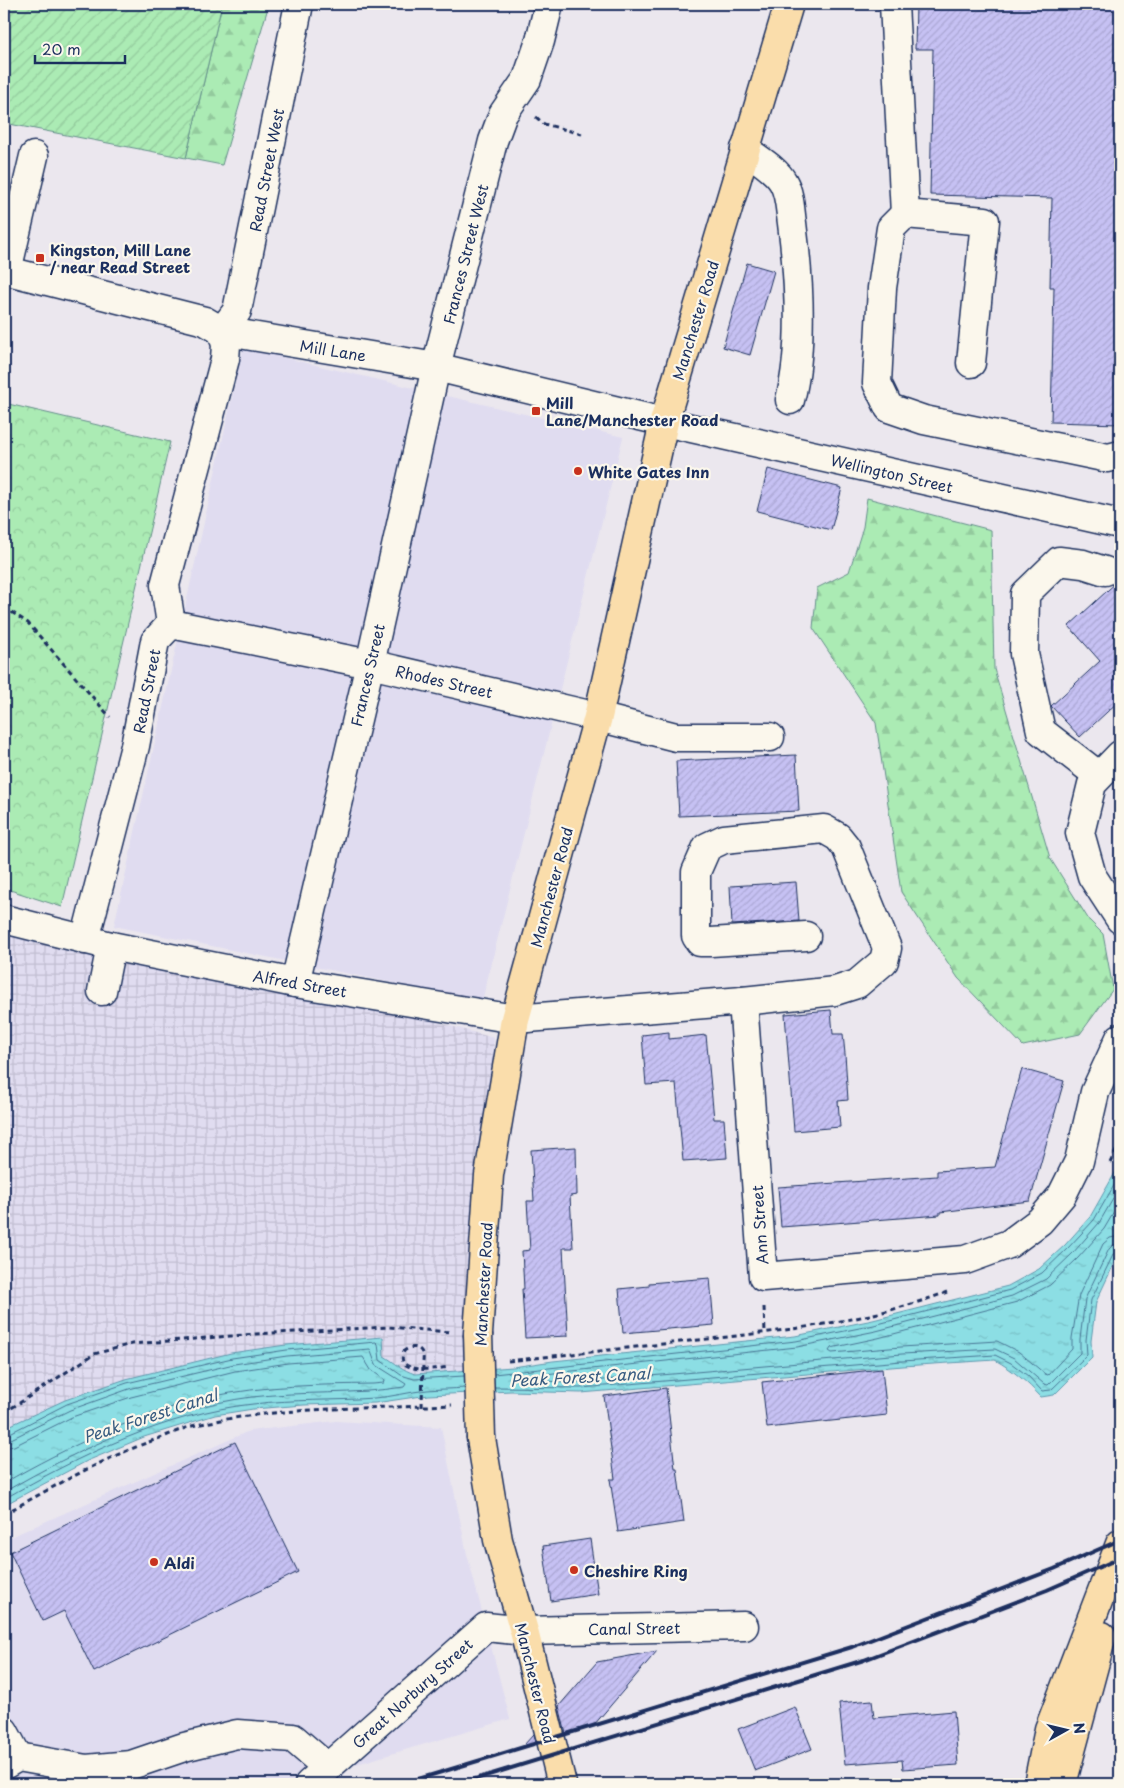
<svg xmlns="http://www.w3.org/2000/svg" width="1124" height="1788" viewBox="0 0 1124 1788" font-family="'Playpen Sans',sans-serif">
  <defs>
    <pattern id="industrial-grid" width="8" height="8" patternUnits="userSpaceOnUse" patternTransform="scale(1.25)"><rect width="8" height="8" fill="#e0dcf0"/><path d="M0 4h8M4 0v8" fill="none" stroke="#c0bdd0"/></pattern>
    <pattern id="forest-firs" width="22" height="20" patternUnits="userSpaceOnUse" patternTransform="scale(1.25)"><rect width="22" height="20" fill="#abebb4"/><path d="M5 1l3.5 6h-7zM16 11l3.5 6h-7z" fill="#93ca9d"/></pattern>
    <pattern id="park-crowns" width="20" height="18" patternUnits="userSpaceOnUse" patternTransform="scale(1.25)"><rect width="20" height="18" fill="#abebb4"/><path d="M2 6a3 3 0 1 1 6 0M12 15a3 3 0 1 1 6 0" fill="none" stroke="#93ca9d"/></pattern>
    <pattern id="garden-furrows" width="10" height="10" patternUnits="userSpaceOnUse" patternTransform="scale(1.25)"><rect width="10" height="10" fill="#abebb4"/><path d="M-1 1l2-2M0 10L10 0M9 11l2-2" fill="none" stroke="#93ca9d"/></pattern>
    <pattern id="water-ripples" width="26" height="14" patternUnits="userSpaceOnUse" patternTransform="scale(1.25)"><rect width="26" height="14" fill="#8cdee4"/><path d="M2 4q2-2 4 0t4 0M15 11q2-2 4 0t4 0" fill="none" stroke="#78bfc6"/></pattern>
    <pattern id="building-hatch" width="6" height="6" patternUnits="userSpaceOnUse" patternTransform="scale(1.25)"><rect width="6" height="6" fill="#c6c1f3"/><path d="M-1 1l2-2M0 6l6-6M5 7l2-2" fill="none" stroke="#aaa6d3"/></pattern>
  </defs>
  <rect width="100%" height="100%" fill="#ebe7ee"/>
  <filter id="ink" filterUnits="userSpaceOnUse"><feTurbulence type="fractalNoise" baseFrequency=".02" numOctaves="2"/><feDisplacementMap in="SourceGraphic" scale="10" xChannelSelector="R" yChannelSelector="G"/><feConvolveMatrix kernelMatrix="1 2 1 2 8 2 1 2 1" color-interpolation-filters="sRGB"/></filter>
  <g filter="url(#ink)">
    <!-- built -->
    <g fill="#e0dcf0">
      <path d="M243 348 623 437 482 1001 114 926Z"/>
      <path d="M336 1421 441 1427 467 1554 510 1719 289 1784H4V1540L249 1431Z"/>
    </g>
    <!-- industrial -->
    <path fill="url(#industrial-grid)" d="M4 919 295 983 494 1038 489 1175 470 1383 337 1377 4 1475Z"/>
    <!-- forest -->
    <g fill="url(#forest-firs)" stroke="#638d89">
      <path d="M222 4H269L222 165 186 158Z"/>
      <path d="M867 498 991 530 994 669 1050 858 1089 920 1103 934 1113 989 1080 1034 1023 1046 958 978 901 892 876 723 813 628 817 588 849 572 863 527Z"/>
    </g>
    <!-- park -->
    <path fill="url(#park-crowns)" stroke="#638d89" d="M4 403 170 442 62 907 4 888Z"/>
    <!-- garden -->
    <path fill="url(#garden-furrows)" stroke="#638d89" d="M4 4H222L186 158 4 123Z"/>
    <!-- water -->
    <path fill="url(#water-ripples)" stroke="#5f98ae" d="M1120 1164V1251L1096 1302 1091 1341 1092 1357 1054 1395 1041 1397C1027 1382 1013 1370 995 1360L903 1366 581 1393 511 1391 429 1395 375 1403 304 1405 253 1409 215 1415 144 1437 87 1461 4 1505V1431L11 1425 65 1400 126 1379 231 1353 286 1345 383 1337 384 1356C396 1363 402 1370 415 1374L513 1367 553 1361 795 1336 873 1320 1008 1286 1039 1269 1065 1245 1090 1217Z"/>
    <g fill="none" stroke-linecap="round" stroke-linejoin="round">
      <!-- shore -->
      <g stroke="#487594" stroke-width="1">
        <path d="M1120 1187 1099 1223 1073 1253 1046 1279 1012 1296 876 1331 797 1347 554 1373 532 1376 530 1379 532 1381 581 1382 902 1354 995 1349 1014 1358 1044 1384 1048 1385 1080 1353V1339L1085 1299 1109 1249 1113 1245 1120 1244"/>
        <path d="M1120 1202 1104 1229 1078 1258 1050 1285 1017 1302 878 1338 831 1348 829 1351 832 1353 901 1347 997 1341 1019 1352 1045 1374 1048 1375 1072 1349V1338L1079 1295 1103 1244 1110 1238 1120 1236"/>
        <path d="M494 1374 796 1341 874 1325 1010 1290 1042 1273 1068 1248 1094 1220 1120 1175"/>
        <path d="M495 1387 581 1388 902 1361 995 1355 1011 1363 1028 1376 1042 1391 1051 1390 1087 1355 1086 1340 1091 1300 1114 1253 1120 1250"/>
        <path d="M4 1434H8L67 1404 127 1383 232 1358 287 1350 376 1342 378 1344 380 1360 401 1375 414 1379 464 1376"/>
        <path d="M4 1441 11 1439 70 1410 129 1389 234 1364 287 1356 370 1349 376 1365 406 1384 404 1387C354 1395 303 1391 252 1397 166 1408 78 1449 4 1492"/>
        <path d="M4 1448 14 1446 72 1417 131 1397 235 1371 288 1363 363 1357 371 1370 385 1380 384 1383 373 1384C319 1385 264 1385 210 1397 138 1414 68 1446 4 1483"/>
        <path d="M4 1499C78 1456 167 1413 253 1404 294 1399 334 1401 374 1398 392 1397 409 1392 427 1390 439 1389 452 1389 465 1388"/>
      </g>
    </g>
    <!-- building -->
    <g fill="url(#building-hatch)" stroke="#1b2f5e">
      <path d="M916 4H1120V424L1051 422 1054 287H1050L1052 198 930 195 933 49H915Z"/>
      <path d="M747 263 774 271 750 355 723 347Z"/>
      <path d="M768 469 842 488 831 530 757 511Z"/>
      <path d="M1120 579V700L1080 737 1051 706 1100 661 1069 626Z"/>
      <path d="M796 755 799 811 679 816 676 761Z"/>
      <path d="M796 882 799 921 732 925 730 886Z"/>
      <path d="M831 1010 833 1034H843L845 1054 848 1100 838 1101 840 1127 794 1131 785 1014Z"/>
      <path d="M669 1032V1039L706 1035 714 1119H724L727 1158 683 1161 676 1083 646 1085 642 1035Z"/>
      <path d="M1022 1069 1064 1081 1030 1201 940 1212V1215L781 1227 778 1187 937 1176V1171L995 1167Z"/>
      <path d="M576 1147 577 1195 570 1196 573 1248H563L568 1336 525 1338 522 1289H524L522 1251 530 1250 527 1201H534L531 1150Z"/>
      <path d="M710 1278 714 1325 623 1333 619 1289 649 1286V1283Z"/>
      <path d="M882 1369 887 1415 767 1428 762 1382Z"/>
      <path d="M666 1388 675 1469H677L684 1522 618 1532 610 1479H615L604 1396Z"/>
      <path d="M235 1442 298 1572 94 1672 64 1611 43 1621 10 1552Z"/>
      <path d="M590 1539 598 1594 551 1601 543 1546Z"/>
      <path d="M657 1651 594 1725 566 1734 559 1706 597 1662Z"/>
      <path d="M872 1700 874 1718 954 1711 958 1765 903 1769 902 1760 845 1764 839 1703Z"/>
      <path d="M795 1707 812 1749 755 1771 738 1729Z"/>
      <path d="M534 1734 536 1743 523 1746Z"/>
    </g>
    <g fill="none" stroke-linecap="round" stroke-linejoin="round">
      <defs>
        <g id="minor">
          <path d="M894 4 905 214 985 221 971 363"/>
          <path d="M745 149C757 159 775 168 783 182 790 194 790 210 792 223 799 278 804 346 790 400"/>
          <path d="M905 214 891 228 882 288 877 383 889 408 924 420 1108 458 1120 455"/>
          <path d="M4 270 205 321 222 331 436 367 664 422 1120 524"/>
          <path d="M7 271 34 156"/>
          <path d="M222 331 237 311 299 4"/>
          <path d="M171 624 370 664 598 717 676 737H770"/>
          <path d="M171 624 165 585 225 359 226 345 222 331"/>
          <path d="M1120 755 1092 784 1080 833 1092 876 1120 919"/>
          <path d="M1099 776 1041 731 1024 654 1025 594 1059 561 1083 564 1105 571"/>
          <path d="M4 919 111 946 295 983 515 1019 743 1001 763 1277 965 1260 1009 1244 1040 1221 1062 1195 1079 1161 1095 1092 1120 1038"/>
          <path d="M85 940 135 746 155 641 171 624"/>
          <path d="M295 983 370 664 436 367 493 141 503 114 527 79 540 41 549 4"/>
          <path d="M102 991 111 946"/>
          <path d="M743 1001 835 991 857 984 884 961 887 948 846 847 838 837 824 829 724 839 707 847 696 872V936L700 942H711L806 936"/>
          <path d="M4 1731 18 1757"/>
          <path d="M4 1765 18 1757 86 1769 131 1765 184 1747 237 1734 293 1738 328 1768"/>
          <path d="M309 1784 486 1627 524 1631 744 1626"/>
        </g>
        <g id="major">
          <path d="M478 1334 489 1175 515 1019 598 717 664 422 789 4"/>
          <path d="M481 1438 498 1540 524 1631 562 1784"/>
        </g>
        <g id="highway">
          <path d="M1038 1784 1049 1729 1120 1544"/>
          <path d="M1062 1784 1102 1636"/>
        </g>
      </defs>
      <!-- minor casing -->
      <use href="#minor" stroke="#1b2f5e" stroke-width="31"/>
      <!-- major casing -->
      <use href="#major" stroke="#1b2f5e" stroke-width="31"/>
      <!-- highway casing -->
      <use href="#highway" stroke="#1b2f5e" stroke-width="31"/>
      <!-- path -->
      <g stroke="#1b2f5e" stroke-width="3" stroke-dasharray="5 4" stroke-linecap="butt">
        <path d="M536 117 544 124 582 134"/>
        <path d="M4 607 28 623 110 717"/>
        <path d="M1110 1163 1120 1143"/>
        <path d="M764 1307 765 1333"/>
        <path d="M508 1361C572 1354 636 1347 699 1340 783 1331 868 1322 947 1292"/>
        <path d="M423 1362C425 1349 415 1343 404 1351 393 1375 437 1369 449 1367"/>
        <path d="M4 1413 94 1354 132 1344 256 1334 388 1327 450 1332"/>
        <path d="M4 1514C55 1486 105 1457 160 1438 171 1434 181 1429 192 1426 277 1406 365 1409 452 1405"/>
      </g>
      <!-- minor -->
      <use href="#minor" stroke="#fbf7ec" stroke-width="28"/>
      <!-- major -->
      <use href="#major" stroke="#faddab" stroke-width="28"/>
      <!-- highway -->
      <use href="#highway" stroke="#faddab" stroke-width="28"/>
      <!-- rail -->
      <g stroke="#1b2f5e" stroke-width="4">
        <path d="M402 1784 852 1647 1054 1569 1120 1540"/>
        <path d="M459 1784 864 1660 1047 1590 1120 1558"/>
      </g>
      <defs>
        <path id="major-bridge" d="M478 1334 481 1438"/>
      </defs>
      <!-- major-bridge casing -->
      <use href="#major-bridge" stroke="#1b2f5e" stroke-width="31" stroke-linecap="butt"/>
      <!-- path-bridge -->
      <path stroke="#1b2f5e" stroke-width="3" stroke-dasharray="5 4" stroke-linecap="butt" d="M422 1407 423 1362"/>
      <!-- major-bridge -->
      <use href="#major-bridge" stroke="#faddab" stroke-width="28"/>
    </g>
  </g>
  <!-- markers -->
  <g fill="#c8321e" stroke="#fbf7ec" stroke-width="2">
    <rect x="35" y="253" width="10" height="10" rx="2.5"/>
    <rect x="531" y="406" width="10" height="10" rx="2.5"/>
    <circle cx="578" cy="471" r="5"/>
    <circle cx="154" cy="1562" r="5"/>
    <circle cx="574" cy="1570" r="5"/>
  </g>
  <g text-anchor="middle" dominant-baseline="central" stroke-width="4.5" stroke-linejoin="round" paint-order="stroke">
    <!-- street labels -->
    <g font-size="15" fill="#1b2f5e" stroke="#fbf7ec">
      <text transform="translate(266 170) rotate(-79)">Read Street West</text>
      <text transform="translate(465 254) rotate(-76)">Frances Street West</text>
      <text transform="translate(695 320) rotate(-73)">Manchester Road</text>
      <text transform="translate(333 350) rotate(9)">Mill Lane</text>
      <text transform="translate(892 473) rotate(13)">Wellington Street</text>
      <text transform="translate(367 675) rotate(-77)">Frances Street</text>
      <text transform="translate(444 681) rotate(13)">Rhodes Street</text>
      <text transform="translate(146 691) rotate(-79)">Read Street</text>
      <text transform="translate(551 887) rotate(-75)">Manchester Road</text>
      <text transform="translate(300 983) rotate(10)">Alfred Street</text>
      <text transform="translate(759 1225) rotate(-94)">Ann Street</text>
      <text transform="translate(483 1284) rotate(-87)">Manchester Road</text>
      <text transform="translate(634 1628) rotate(-1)">Canal Street</text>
      <text transform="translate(536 1683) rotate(76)">Manchester Road</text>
      <text transform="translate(412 1693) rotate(-42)">Great Norbury Street</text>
    </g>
    <!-- poi labels -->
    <g font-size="15" font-weight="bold" fill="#1b2f5e" stroke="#fbf7ec" text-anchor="start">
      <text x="50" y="249">Kingston, Mill Lane<tspan x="50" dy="17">/ near Read Street</tspan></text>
      <text x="546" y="402">Mill<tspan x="546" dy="17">Lane/Manchester Road</tspan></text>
      <text x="588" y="471">White Gates Inn</text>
      <text x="164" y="1562">Aldi</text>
      <text x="584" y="1570">Cheshire Ring</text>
    </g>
    <!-- water labels -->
    <g font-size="16" font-style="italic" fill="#375b80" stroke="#fbf7ec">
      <text transform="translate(580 1376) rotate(-3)">Peak Forest Canal</text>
      <text transform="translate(150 1415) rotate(-18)">Peak Forest Canal</text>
    </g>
  </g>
  <!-- margin -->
  <rect width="1124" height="1788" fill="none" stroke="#fbf7ec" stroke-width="20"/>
  <rect x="10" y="10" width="1104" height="1768" fill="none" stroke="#1b2f5e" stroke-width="2" filter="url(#ink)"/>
  <!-- north arrow -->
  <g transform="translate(1066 1730) rotate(82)" stroke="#fbf7ec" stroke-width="4" paint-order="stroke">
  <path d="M0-4L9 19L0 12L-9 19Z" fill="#1b2f5e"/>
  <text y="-8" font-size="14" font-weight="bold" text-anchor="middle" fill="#1b2f5e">N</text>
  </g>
  <!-- scale -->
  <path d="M35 55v8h90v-8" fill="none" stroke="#1b2f5e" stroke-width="2.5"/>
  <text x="42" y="55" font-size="15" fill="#1b2f5e" stroke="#fbf7ec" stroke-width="4" paint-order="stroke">20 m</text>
</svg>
